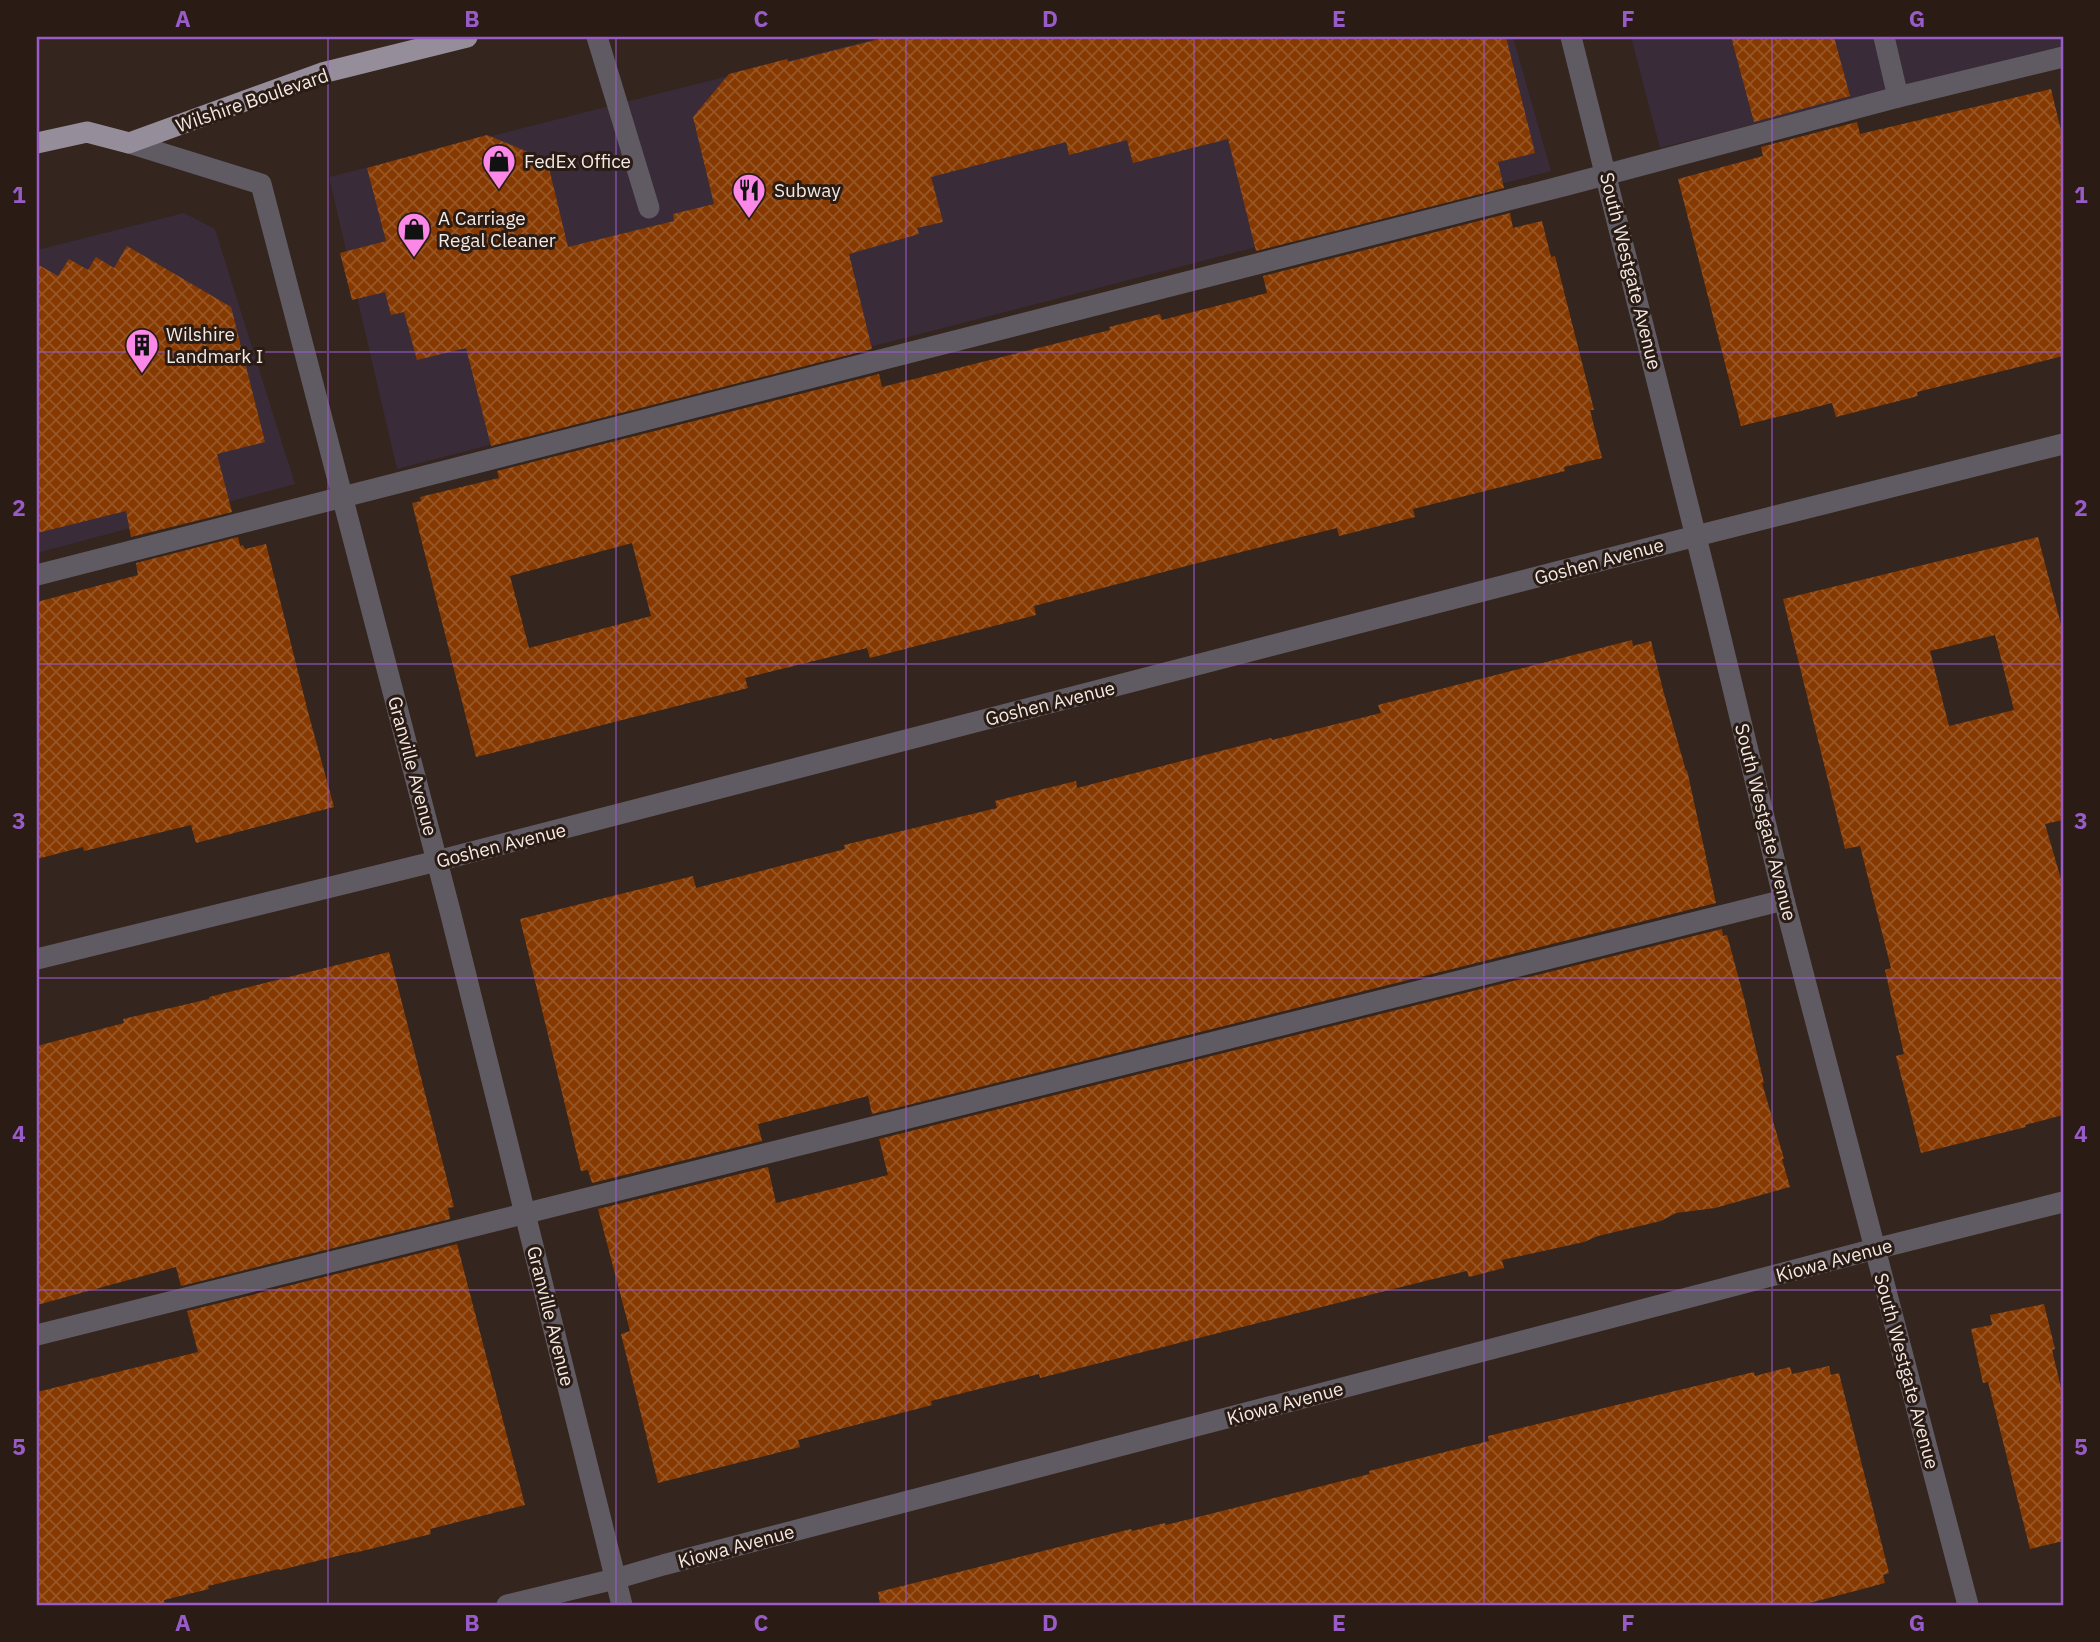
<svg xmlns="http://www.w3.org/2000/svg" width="2100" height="1642" viewBox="0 0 2100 1642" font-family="'IBM Plex Sans',sans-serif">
  <defs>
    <pattern id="building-cross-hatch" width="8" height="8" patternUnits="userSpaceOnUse" patternTransform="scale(1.75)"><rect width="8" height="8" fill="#863a01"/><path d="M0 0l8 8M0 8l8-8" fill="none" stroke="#985626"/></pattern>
  </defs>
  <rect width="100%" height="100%" fill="#34251e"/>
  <!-- commercial -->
  <g fill="#392b38">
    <path d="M883 37H1513L1551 171 397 469 329 177Z"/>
    <path d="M1631 37H2063V46L1660 148Z"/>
    <path d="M184 213 215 229 295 484 37 553V250Z"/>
  </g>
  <!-- building -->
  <g fill="url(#building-cross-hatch)" fill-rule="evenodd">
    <path d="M888 37H1506L1535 153 1498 162 1504 188 1256 251 1228 139 1133 163 1127 140 1069 155 1066 142 931 177 943 222 917 228 919 234 849 254 872 349 491 446 466 348 417 360 404 312 391 315 385 292 352 300 340 253 386 241 367 168 487 135 547 160 568 247 674 221 673 214 714 204 693 117 729 74 787 59 788 62Z"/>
    <path d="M1731 37H1834L1850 96 1754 122Z"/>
    <path d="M2051 89 2063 139V356L1917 392 1918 396 1836 417 1832 403 1741 426 1678 179 1763 156 1761 147 1857 122 1860 134Z"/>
    <path d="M1510 213 1513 228 1542 221 1551 257 1555 256 1594 410H1590L1602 458 1564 467 1565 471 1413 509 1415 517 1339 536 1337 528 1194 564 1034 606 1036 615 870 658 867 648 745 678 748 688 476 757 412 503 421 501 420 497 499 478 497 471 879 374 882 387 1110 330 1109 327 1160 314 1162 320 1267 293 1263 276ZM632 543 651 616 529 648 510 576Z"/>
    <path d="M127 246 231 307 265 442 217 454 232 512 131 537 126 511 37 533V264L58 276 69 259 88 270 96 257 114 268Z"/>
    <path d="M238 537 240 546 243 545 245 549 266 544 308 712 334 807 196 843 191 825 84 851 83 847 37 859V602L138 575 136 563Z"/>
    <path d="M2038 537 2063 632V820L2045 824 2063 886V1115L2025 1125 2026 1127 1921 1153 1896 1056 1904 1054 1885 970 1891 968 1860 846 1845 849 1783 599ZM1995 635 2014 710 1949 726 1930 651Z"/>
    <path d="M1632 640 1633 646 1651 641 1663 690 1686 771 1687 770 1716 903 872 1114 868 1096 758 1124 762 1141 592 1183 588 1170 581 1171 520 919 693 876 696 888 845 849 844 845 997 808 995 801 1076 781 1077 788 1271 738 1272 740 1381 713 1378 705Z"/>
    <path d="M1722 929 1723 936 1727 935 1744 998 1764 1083H1762L1784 1159H1782L1790 1187 1715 1208 1676 1213 1661 1221 1598 1236 1584 1242 1502 1260 1504 1268 1469 1277 1467 1271 1425 1281 1040 1378 1039 1374 931 1401 932 1405 798 1440 800 1447 658 1483 621 1334 630 1331 598 1209 768 1167 776 1203 888 1175 879 1139Z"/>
    <path d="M389 952 454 1207 448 1208 450 1219 181 1286 176 1267 37 1305V1046L124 1023 123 1019 209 999V997Z"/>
    <path d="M457 1244 525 1505 430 1529 431 1534 354 1553V1552L280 1570 279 1569 208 1586 209 1589 164 1600 165 1605H37V1392L198 1352 187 1311Z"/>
    <path d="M2044 1304 2055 1349 2052 1350 2063 1396V1541L2030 1549 1988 1382 1983 1383 1971 1329 1992 1325 1990 1315Z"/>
    <path d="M1829 1366 1831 1375 1839 1373 1889 1573 1883 1575 1885 1583 1802 1605H880L878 1592 1131 1529 1132 1531 1165 1523 1166 1525 1370 1474 1369 1471 1489 1441 1488 1436 1754 1372 1755 1376 1790 1367 1792 1374Z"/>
  </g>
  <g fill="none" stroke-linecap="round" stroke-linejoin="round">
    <!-- lane -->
    <g stroke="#605b62" stroke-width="21">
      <path d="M597 37 649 208"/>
      <path d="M1884 37 1898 97"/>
      <path d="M37 575 1567 185 1898 97 2063 57"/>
      <path d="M37 1335 1784 900"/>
    </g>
    <!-- street -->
    <g stroke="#605b62" stroke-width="21">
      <path d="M1571 37 1709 589 1784 900 1968 1605"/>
      <path d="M129 143 261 184 451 915 622 1605"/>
      <path d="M37 959 437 861 1696 536 2063 444"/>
      <path d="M507 1605 615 1579 663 1565 1875 1249 2063 1202"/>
    </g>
    <!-- primary -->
    <path stroke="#968d9a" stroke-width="21" d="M37 143 87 132 129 143 322 73 467 37"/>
  </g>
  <!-- grid -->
  <path fill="none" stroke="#995bc8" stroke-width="2" stroke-opacity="0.55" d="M328 37V1605M616 37V1605M906 37V1605M1194 37V1605M1484 37V1605M1772 37V1605M37 352H2063M37 664H2063M37 978H2063M37 1290H2063"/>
  <!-- icons -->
  <defs>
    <symbol id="shop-pin" viewBox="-11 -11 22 30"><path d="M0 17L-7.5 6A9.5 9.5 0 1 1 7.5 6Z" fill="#fb87e6" stroke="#2a1c14"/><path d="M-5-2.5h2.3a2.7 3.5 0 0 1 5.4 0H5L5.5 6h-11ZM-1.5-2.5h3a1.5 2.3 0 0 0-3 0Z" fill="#111"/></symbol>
    <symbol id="restaurant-pin" viewBox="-11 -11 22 30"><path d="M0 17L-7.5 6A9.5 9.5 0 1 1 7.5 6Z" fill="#fb87e6" stroke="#2a1c14"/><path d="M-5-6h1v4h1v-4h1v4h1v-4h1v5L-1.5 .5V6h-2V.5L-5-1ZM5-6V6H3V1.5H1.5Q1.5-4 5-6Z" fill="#111"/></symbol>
    <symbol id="building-pin" viewBox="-11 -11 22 30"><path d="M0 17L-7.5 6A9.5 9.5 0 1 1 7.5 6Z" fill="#fb87e6" stroke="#2a1c14"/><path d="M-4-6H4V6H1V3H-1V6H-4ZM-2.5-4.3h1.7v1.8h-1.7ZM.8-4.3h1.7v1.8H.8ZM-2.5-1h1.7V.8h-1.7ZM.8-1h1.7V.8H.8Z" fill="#111"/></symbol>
  </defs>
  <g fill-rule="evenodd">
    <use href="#shop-pin" x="480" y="142" width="38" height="52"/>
    <use href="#restaurant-pin" x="730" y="171" width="38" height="52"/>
    <use href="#shop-pin" x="395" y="210" width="38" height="52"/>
    <use href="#building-pin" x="123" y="326" width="38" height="52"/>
  </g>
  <g text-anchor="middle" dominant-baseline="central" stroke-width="6" stroke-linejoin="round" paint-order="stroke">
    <!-- street labels -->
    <g font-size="19" fill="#f3e9e4" stroke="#2a1c14">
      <text transform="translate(252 100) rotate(-19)">Wilshire Boulevard</text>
      <text transform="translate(1631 271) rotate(76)">South Westgate Avenue</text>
      <text transform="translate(1599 561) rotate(-15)">Goshen Avenue</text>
      <text transform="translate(1050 703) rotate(-14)">Goshen Avenue</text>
      <text transform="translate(413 766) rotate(75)">Granville Avenue</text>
      <text transform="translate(1766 822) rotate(76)">South Westgate Avenue</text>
      <text transform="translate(501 845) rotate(-14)">Goshen Avenue</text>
      <text transform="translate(1834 1260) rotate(-15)">Kiowa Avenue</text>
      <text transform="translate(551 1316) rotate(76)">Granville Avenue</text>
      <text transform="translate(1907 1371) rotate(75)">South Westgate Avenue</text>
      <text transform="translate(1285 1403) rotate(-15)">Kiowa Avenue</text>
      <text transform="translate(736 1546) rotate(-15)">Kiowa Avenue</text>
    </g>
    <!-- poi labels -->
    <g font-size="19" fill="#f3e9e4" stroke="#2a1c14" text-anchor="start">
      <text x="524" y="161">FedEx Office</text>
      <text x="774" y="190">Subway</text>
      <text x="438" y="218">A Carriage<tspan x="438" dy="22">Regal Cleaner</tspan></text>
      <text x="166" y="334">Wilshire<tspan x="166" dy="22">Landmark I</tspan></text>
    </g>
  </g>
  <!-- border -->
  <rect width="2100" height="1642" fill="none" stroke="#2a1c14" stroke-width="77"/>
  <rect x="38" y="38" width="2024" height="1566" fill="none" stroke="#995bc8" stroke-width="2.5"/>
  <g font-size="23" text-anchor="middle" font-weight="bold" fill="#995bc8">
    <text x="183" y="27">A</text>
    <text x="472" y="27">B</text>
    <text x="761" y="27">C</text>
    <text x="1050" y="27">D</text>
    <text x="1339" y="27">E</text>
    <text x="1628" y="27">F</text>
    <text x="1917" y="27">G</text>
    <text x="19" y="203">1</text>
    <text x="2081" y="203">1</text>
    <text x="19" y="516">2</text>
    <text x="2081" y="516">2</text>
    <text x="19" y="829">3</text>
    <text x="2081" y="829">3</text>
    <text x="19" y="1142">4</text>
    <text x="2081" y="1142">4</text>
    <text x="19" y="1455">5</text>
    <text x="2081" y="1455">5</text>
    <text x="183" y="1631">A</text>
    <text x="472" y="1631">B</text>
    <text x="761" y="1631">C</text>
    <text x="1050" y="1631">D</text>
    <text x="1339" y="1631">E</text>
    <text x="1628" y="1631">F</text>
    <text x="1917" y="1631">G</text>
  </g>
</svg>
